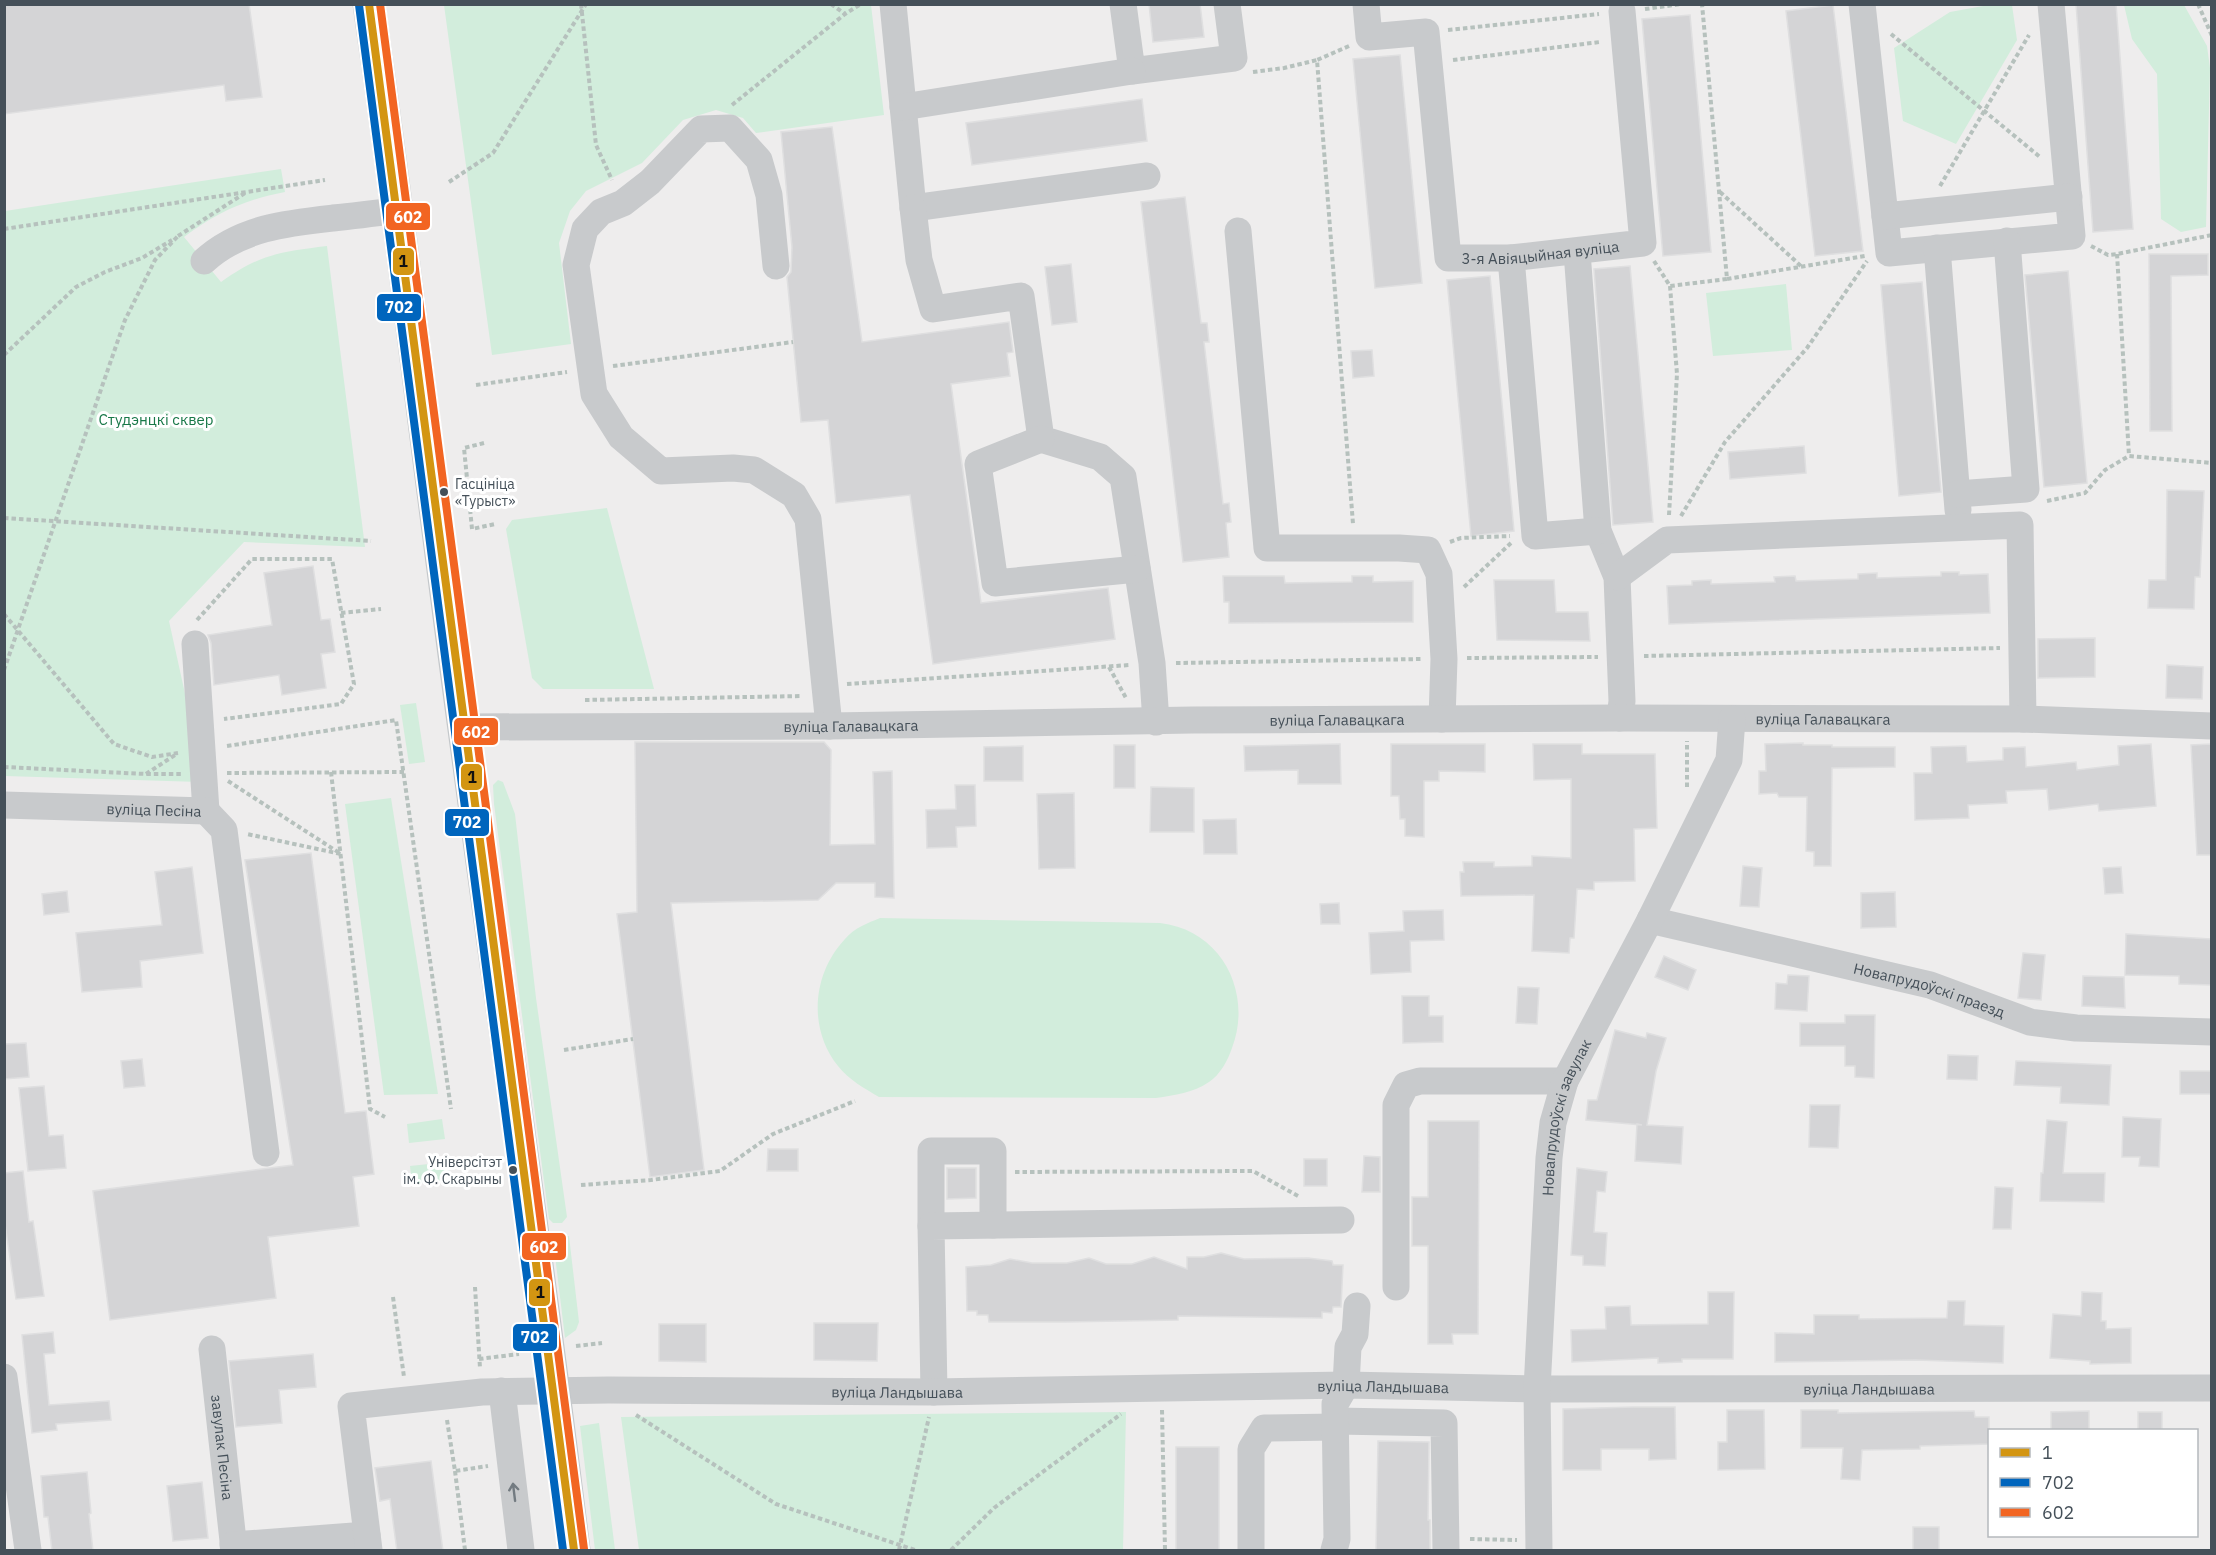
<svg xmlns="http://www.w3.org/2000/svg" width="2216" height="1555" viewBox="0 0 2216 1555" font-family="'IBM Plex Sans',sans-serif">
  <rect width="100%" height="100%" fill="#eeeded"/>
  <!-- green -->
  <g fill="#d2eddc">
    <path d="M1994 4 2012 5 2017 40 1956 144 1903 121 1894 48 1950 12Z"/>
    <path d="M444 5H871L884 115 756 133 743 118 716 110 683 120 642 163 586 191 570 211 559 243 571 344 492 355Z"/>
    <path d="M2124 5H2184L2207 46 2210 68 2206 227 2181 232 2161 219 2157 74 2132 39Z"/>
    <path d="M281 169 285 192C244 200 218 212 184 237L221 282C261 254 279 252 327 246L365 547 244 542 169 621 195 739 200 782 5 776V211Z"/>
    <path d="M1786 284 1792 350 1713 356 1706 293Z"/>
    <path d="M607 508 654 689H543L532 678 506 529 512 520Z"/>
    <path d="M416 703 425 762 409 764 400 705Z"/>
    <path d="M498 780 503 782 515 814 536 998 567 1217 562 1223H553L549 1219 494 804 493 785Z"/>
    <path d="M391 798 438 1094 384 1095 345 804Z"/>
    <path d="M880 918 1160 923C1222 930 1253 993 1232 1048 1228 1060 1220 1075 1209 1082 1193 1093 1175 1095 1156 1098L879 1097C864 1088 849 1080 838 1066 808 1029 812 974 845 939 854 928 868 923 880 918Z"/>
    <path d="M442 1119 445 1139 409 1143 407 1124Z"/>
    <path d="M448 1162 450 1180 412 1184 410 1166Z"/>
    <path d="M569 1236 579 1322 576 1330 565 1338 553 1239Z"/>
    <path d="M1126 1412 1123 1550H639L621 1417Z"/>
    <path d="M599 1423 615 1550H595L580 1426Z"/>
  </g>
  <!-- building -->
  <g fill="#d4d4d6" stroke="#dfdfe0" stroke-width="1.5">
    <path d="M4 4H249L262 97 226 101 224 85 4 114Z"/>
    <path d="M1149 4H1200L1204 37 1153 42Z"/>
    <path d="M2076 4H2116L2133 229 2093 232Z"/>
    <path d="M1833 5 1863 251 1815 256 1786 11Z"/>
    <path d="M1690 15 1711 252 1663 256 1642 19Z"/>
    <path d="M1400 55 1422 283 1375 288 1353 59Z"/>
    <path d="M1142 99 1147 141 972 165 966 123Z"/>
    <path d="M832 127 862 342 1009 322 1013 352 1007 353 1010 376 951 384 981 603 1108 588 1115 639 933 664 910 495 836 503 828 420 801 422 787 277 791 272 792 247 781 132Z"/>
    <path d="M1185 197 1201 323H1207L1209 342H1204L1223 504 1229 503 1231 522 1226 523 1229 557 1183 562 1141 202Z"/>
    <path d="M2149 254H2208V275L2171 276 2172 431H2150Z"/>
    <path d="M1071 264 1077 322 1052 325 1045 267Z"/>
    <path d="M1630 266 1653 522 1613 525 1594 269Z"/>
    <path d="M2068 271 2087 483 2044 487 2025 275Z"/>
    <path d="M1490 276 1514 531 1471 536 1447 280Z"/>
    <path d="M1922 282 1941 492 1899 496 1881 285Z"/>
    <path d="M1372 350 1374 376 1353 378 1351 351Z"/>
    <path d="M1804 446 1806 473 1730 479 1728 452Z"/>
    <path d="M2167 490 2204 491 2200 577H2195L2194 609 2148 608 2149 580H2166Z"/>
    <path d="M313 566 321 620 330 619 335 652 321 654 326 688 282 695 279 675 214 685 211 643 208 635 272 625 264 573Z"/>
    <path d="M1941 572H1959V575L1988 574 1990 613 1669 624 1667 586 1692 585V581L1711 580V584L1775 582 1774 577 1795 576 1796 581 1858 579V574L1877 573V578L1941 576Z"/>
    <path d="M1223 576H1284L1285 583 1352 582V576H1373V582L1413 581V622L1229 623V602H1224Z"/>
    <path d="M1494 580H1554L1556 612H1588L1590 641 1497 640Z"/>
    <path d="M2095 638V677L2038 678V639Z"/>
    <path d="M2167 665 2203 667 2202 699 2166 698Z"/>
    <path d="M635 742H824L831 750 830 845 875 844 873 772 892 771 894 898 875 897V883H836L818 900 671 903 704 1170 650 1177 617 914 637 912Z"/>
    <path d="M1803 743V745H1832V747H1895V767L1832 768 1831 866H1814V852L1806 851 1807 797H1779L1777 793 1759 794V771H1766L1765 744Z"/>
    <path d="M1340 744 1341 784H1298V770L1245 771 1244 746Z"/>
    <path d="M1391 744H1485V772L1439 771V781H1424V837L1405 836V819H1400L1399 796H1391Z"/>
    <path d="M1533 744H1582V754H1655L1657 828 1634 829 1635 881 1594 882V890L1577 889 1574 938H1570L1569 953 1532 951 1534 895 1461 896 1460 872H1464L1463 862H1494V867L1532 866V856L1571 858V779L1534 780Z"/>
    <path d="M2151 744 2156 806 2099 811 2098 804 2049 810 2047 789 2006 791 2007 803 1968 805 1969 818 1915 820 1914 773H1932L1931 747 1966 746 1967 762 2003 760V748L2025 747 2026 767 2076 762 2077 770 2119 765 2118 746Z"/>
    <path d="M2211 744V855H2197L2191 745Z"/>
    <rect x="1114" y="745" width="21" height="43"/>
    <path d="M1023 746V781H984V747Z"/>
    <path d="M955 785H975L976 826 956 827 957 847 927 848 926 810 956 809Z"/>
    <path d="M1151 787 1194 788V832H1150Z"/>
    <path d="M1074 793 1075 868 1039 869 1037 794Z"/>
    <path d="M1236 819 1237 854H1204L1203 820Z"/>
    <path d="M311 853 345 1113 366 1111 374 1174 353 1177 359 1226 268 1237 276 1298 110 1320 93 1191 293 1165 245 860Z"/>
    <path d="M1743 866 1762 868 1759 907 1740 906Z"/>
    <path d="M192 867 203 953 140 961 142 987 82 992 76 933 162 925 155 872Z"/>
    <path d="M2121 867 2123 893 2105 894 2103 868Z"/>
    <path d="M67 891 69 912 44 915 42 894Z"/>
    <path d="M1895 892 1896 927 1861 928V893Z"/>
    <path d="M1339 903 1340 924H1321L1320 904Z"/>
    <path d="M1443 910 1444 940 1410 941 1411 972 1371 974 1369 933 1404 931 1403 911Z"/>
    <path d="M2126 934 2211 939V985L2179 984V976L2125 975Z"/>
    <path d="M2023 953 2045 955 2041 1000 2018 998Z"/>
    <path d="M1664 956 1696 970 1688 990 1655 977Z"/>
    <path d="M1788 975 1809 976 1807 1011 1775 1009 1776 983 1787 984Z"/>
    <path d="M2083 976 2124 977 2125 1008 2082 1006Z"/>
    <path d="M1518 987 1539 988 1537 1024 1516 1023Z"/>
    <path d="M1402 996H1429V1016H1443V1042L1403 1043Z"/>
    <path d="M1845 1015H1875L1874 1078 1855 1077V1066H1845V1046H1800V1023H1845Z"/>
    <path d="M1615 1030 1646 1038 1647 1033 1666 1038 1656 1071 1647 1125 1683 1127 1681 1164 1635 1161 1637 1124 1642 1125 1586 1120 1588 1100H1597Z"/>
    <path d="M26 1043 29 1077 4 1079V1044Z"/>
    <path d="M1948 1055 1978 1056 1977 1080 1947 1079Z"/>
    <path d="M142 1059 145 1086 124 1088 121 1061Z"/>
    <path d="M2016 1061 2111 1065 2109 1105 2060 1103 2061 1087 2014 1085Z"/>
    <rect x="2180" y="1071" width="31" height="23"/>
    <path d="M44 1086 49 1136 63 1135 66 1168 28 1171 19 1088Z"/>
    <path d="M1810 1105H1840L1838 1148 1809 1147Z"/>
    <path d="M2123 1117 2161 1119 2159 1167 2139 1166 2140 1157H2122Z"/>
    <path d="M2047 1120 2067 1122 2063 1173H2105L2104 1202 2040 1201 2041 1173H2043Z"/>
    <path d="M1428 1121H1479L1478 1334H1452L1453 1344H1428V1246H1412V1197H1428Z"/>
    <path d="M768 1149H798V1171H767Z"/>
    <path d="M1364 1156 1380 1157V1192H1362Z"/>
    <rect x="1304" y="1159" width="23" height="27"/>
    <path d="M947 1168H976V1198L947 1199Z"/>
    <path d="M1577 1168 1607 1172 1605 1192 1597 1191 1594 1232 1607 1233 1605 1266 1583 1265V1256L1571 1255Z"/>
    <path d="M23 1171 29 1222 33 1221 44 1296 16 1299 4 1217V1173Z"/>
    <path d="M1995 1187 2013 1188 2011 1229H1993Z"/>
    <path d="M1221 1253 1244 1259 1308 1258 1332 1261 1333 1265H1343L1341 1307H1333L1332 1313 1322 1312V1318L1178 1316V1320L1064 1322H989L988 1315H977V1311H967L966 1267 991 1265 1010 1259 1032 1263H1067L1089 1258 1106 1264H1132L1154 1257 1187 1269V1257H1204Z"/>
    <path d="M1708 1292H1734L1733 1359H1682V1362L1658 1363V1358L1572 1362 1571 1330 1606 1329 1605 1307 1630 1306 1631 1325 1708 1324Z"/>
    <path d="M2082 1292 2102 1293 2101 1321H2106V1329L2131 1328V1363L2090 1364V1361L2050 1358 2053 1314 2081 1316Z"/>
    <path d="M1948 1301H1965L1964 1325 2004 1326 2003 1363 1916 1360 1775 1362V1333L1814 1334V1315H1859V1319L1947 1318Z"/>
    <path d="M814 1323H878L877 1361 814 1360Z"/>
    <path d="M659 1324H706V1362L659 1361Z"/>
    <path d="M53 1332 55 1353 44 1354 49 1405 109 1401 111 1420 56 1424 57 1430 32 1433 22 1335Z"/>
    <path d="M313 1354 316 1387 279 1390 282 1423 236 1427 229 1361Z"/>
    <path d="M1634 1407H1675L1676 1459 1649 1460V1449H1601V1470H1563V1409Z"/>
    <path d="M1727 1410H1764L1765 1469 1718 1470V1442H1727Z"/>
    <path d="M1801 1410H1838V1413L1974 1411 1975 1417H1989V1444L1920 1446V1449L1862 1450 1860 1480 1841 1479 1843 1448H1801Z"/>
    <path d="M2089 1411V1431H2051V1412Z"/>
    <rect x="2138" y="1412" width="24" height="19"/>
    <path d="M1378 1441 1429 1442 1428 1520H1430V1551H1376Z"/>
    <rect x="1176" y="1447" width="43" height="104"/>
    <path d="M431 1461 443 1551H397L390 1499 380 1501 375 1468Z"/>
    <path d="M87 1472 91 1513 89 1514 93 1551H52L48 1517H44L41 1476Z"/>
    <path d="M202 1482 208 1538 173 1541 167 1486Z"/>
    <rect x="1913" y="1527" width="26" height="24"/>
  </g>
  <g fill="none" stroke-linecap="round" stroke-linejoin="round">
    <!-- path -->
    <g stroke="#b6c1bd" stroke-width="4" stroke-dasharray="4.5 3" stroke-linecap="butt">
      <path d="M581 4 596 145 612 180"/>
      <path d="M831 4 845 14"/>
      <path d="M2198 4 2212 36"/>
      <path d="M1645 9 1682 4"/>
      <path d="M1448 30 1599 14"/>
      <path d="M1891 34 2040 157"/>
      <path d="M1349 46 1317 60 1353 524"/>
      <path d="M1453 60 1600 42"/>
      <path d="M1253 72 1284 68 1317 60"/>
      <path d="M732 105 845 14 861 4"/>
      <path d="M449 182 493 153 586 4"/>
      <path d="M1940 186 2029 35"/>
      <path d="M1720 192 1802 267"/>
      <path d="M4 229 325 180"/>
      <path d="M178 236 245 193"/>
      <path d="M2091 246 2108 255 2117 254 2212 235"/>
      <path d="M2117 254 2129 456"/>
      <path d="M1654 261 1670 286 1727 279 1702 4"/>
      <path d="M1727 279 1865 256"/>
      <path d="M4 355 76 287 105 272 142 258 172 240"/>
      <path d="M613 366 793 342"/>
      <path d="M476 385 567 372"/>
      <path d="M484 443 464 448 472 529 495 524"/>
      <path d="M2047 501 2085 493 2105 470 2129 456 2212 463"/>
      <path d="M1669 515 1677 374 1670 286"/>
      <path d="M1681 516 1725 442 1807 348 1867 261"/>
      <path d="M4 518 371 541"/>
      <path d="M1450 542 1461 538 1510 536"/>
      <path d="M1464 587 1511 543"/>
      <path d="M341 613 381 609"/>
      <path d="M4 614 114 744 152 757 178 753"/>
      <path d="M197 620 252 559H332L354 684 341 704 224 719"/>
      <path d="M1644 656 2000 648"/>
      <path d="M1467 658 1598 657"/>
      <path d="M1176 663 1421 659"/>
      <path d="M1109 667 1126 698"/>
      <path d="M4 670 125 320 155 260 178 236"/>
      <path d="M847 684 1130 665"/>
      <path d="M585 700 802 696"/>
      <path d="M227 746 396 720 451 1109"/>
      <path d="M4 767 146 774H181"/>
      <path d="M331 772 370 1109 385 1117"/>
      <path d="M227 773 404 772"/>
      <path d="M146 774 175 755"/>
      <path d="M228 781 341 854 247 834"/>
      <path d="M1687 787V741"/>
      <path d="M564 1050 633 1039"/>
      <path d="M1015 1172 1253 1171 1298 1196"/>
      <path d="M581 1185 651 1180 720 1171 773 1134 855 1101"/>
      <path d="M475 1287 480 1368"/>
      <path d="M393 1297 404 1377"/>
      <path d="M576 1346 602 1343"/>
      <path d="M479 1359 519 1354"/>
      <path d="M1162 1410 1165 1550"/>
      <path d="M636 1415 776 1504 915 1550"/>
      <path d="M447 1420 455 1471 488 1466"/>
      <path d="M455 1471 465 1550"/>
      <path d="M1470 1539 1517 1540"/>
      <path d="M899 1550 929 1417"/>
      <path d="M951 1550 994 1508 1121 1414"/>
    </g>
    <!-- minor -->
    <g stroke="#c8cacc" stroke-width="27">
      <path d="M893 4 913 208 1147 176"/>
      <path d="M1123 4 1132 71 1234 58 1227 4"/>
      <path id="s1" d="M1366 4 1369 37 1426 32 1448 258H1511L1643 243 1622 11"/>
      <path d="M1862 4 1889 253 2072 236 2051 4"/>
      <path d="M903 107 1132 71"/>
      <path d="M913 208 919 260 933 309 1021 296 1041 439 1100 457 1123 477 1152 663 1156 722"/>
      <path d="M1885 216 2069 197"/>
      <path d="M1238 231 1267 548H1399L1428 550 1439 574 1444 659 1442 719"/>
      <path d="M1937 248 1958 510"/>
      <path d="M1577 252 1598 531 1617 577 1622 701 1620 718"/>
      <path d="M1511 258 1535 536 1598 531"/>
      <path d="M204 261C240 228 287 223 333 218 355 216 377 213 398 210"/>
      <path d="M776 266 769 195 759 160 730 128 701 129 650 182 623 203 601 212 585 229 576 265 594 394 621 437 661 471 733 468 754 470 794 495 808 519 829 726"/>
      <path d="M1041 439 978 464 995 583 1137 569"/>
      <path d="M1957 494 2026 489 2007 241"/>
      <path d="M1617 577 1667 540 2020 525 2023 719"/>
      <path id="s2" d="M463 727 829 726 1193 720 1620 718 2023 719 2212 726"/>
      <path id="s3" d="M4 805 206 811 195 644"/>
      <path d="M206 811 224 830 266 1153"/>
      <path id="s4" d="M1650 920 1930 985 2030 1022 2076 1028 2212 1032"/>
      <path d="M931 1226V1151H993V1225"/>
      <path d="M1396 1287V1105L1406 1085 1420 1081H1565"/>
      <path id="s5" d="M212 1349 234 1550"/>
      <path d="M4 1377 28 1550"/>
      <path d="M502 1391 521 1550"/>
      <path d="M934 1392 931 1226 1341 1220"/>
      <path d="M1336 1421 1444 1423 1446 1550"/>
      <path d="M233 1545 367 1535"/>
      <path id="s6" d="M369 1550 351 1406 482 1392 609 1390 934 1392 1346 1385 1537 1389 2212 1388"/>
      <path d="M1251 1550V1449L1264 1428 1336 1427"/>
      <path d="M1334 1550 1337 1539 1335 1404 1346 1385 1348 1347 1355 1334 1357 1306"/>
      <path id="s7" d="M1539 1550 1537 1389 1549 1158 1553 1123 1565 1081 1650 920 1729 760 1732 719"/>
    </g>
    <!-- major -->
    <path stroke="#c4c8cb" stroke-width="33" d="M369 4C405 258 434 512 469 766 504 1028 542 1289 574 1550"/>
    <defs>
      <path id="bus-1" d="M369 4 574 1550"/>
      <path id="bus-2" d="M359 5 563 1550"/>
      <path id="bus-3" d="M380 4 584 1549"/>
    </defs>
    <!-- bus-1 casing -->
    <use href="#bus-1" stroke="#fff" stroke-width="12"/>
    <!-- bus-2 casing -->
    <use href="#bus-2" stroke="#fff" stroke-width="12"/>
    <!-- bus-3 casing -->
    <use href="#bus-3" stroke="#fff" stroke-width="12"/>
    <!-- bus-1 -->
    <use href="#bus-1" stroke="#d39512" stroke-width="8"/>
    <!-- bus-2 -->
    <use href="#bus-2" stroke="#0065bd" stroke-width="8"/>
    <!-- bus-3 -->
    <use href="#bus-3" stroke="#f26522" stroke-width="8"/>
  </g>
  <!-- one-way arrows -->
  <defs><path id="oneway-shaft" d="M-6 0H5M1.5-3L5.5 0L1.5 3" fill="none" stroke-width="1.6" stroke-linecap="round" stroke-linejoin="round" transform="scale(1.5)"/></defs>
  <use stroke="#737b81" href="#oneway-shaft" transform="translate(514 1492) rotate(-97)"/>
  <!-- markers -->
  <g fill="#455059" stroke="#fff" stroke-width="2">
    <circle cx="444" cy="492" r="5"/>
    <circle cx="513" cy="1170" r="5"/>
  </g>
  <g text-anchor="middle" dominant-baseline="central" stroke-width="6" stroke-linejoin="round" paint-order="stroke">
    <!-- bus labels -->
    <g font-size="14" fill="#455059" stroke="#fff" text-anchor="start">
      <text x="455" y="484">Гасцініца<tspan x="455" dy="17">«Турыст»</tspan></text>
      <text x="502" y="1162" text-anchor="end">Універсітэт<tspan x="502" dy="17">ім. Ф. Скарыны</tspan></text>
    </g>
    <!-- street labels -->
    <g font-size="15" fill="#455059" stroke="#fff">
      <text stroke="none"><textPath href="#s1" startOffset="410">3-я Авіяцыйная вуліца</textPath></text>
      <text stroke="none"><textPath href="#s2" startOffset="1360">вуліца Галавацкага</textPath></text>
      <text stroke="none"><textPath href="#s2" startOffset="874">вуліца Галавацкага</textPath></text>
      <text stroke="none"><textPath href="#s2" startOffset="388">вуліца Галавацкага</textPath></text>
      <text stroke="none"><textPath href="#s3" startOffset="150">вуліца Песіна</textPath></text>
      <text stroke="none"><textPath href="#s4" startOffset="288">Новапрудоўскі праезд</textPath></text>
      <text stroke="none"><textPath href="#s7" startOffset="436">Новапрудоўскі завулак</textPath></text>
      <text stroke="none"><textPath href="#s6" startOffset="1178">вуліца Ландышава</textPath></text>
      <text stroke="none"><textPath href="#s6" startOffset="1664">вуліца Ландышава</textPath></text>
      <text stroke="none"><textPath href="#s6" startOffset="692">вуліца Ландышава</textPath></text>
      <text stroke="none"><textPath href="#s5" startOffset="99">завулак Песіна</textPath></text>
    </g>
    <!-- park labels -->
    <g font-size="15" fill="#187848" stroke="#fff">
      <text x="156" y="419">Студэнцкі сквер</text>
    </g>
  </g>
  <g stroke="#fff" stroke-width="2">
    <rect x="385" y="202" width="46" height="29" rx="6" fill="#f26522"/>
    <rect x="392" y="247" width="23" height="29" rx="6" fill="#d39512"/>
    <rect x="376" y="293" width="46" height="29" rx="6" fill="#0065bd"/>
    <rect x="453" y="717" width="46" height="29" rx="6" fill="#f26522"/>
    <rect x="460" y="763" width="23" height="28" rx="6" fill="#d39512"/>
    <rect x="444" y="808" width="46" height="29" rx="6" fill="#0065bd"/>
    <rect x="521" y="1232" width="46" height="29" rx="6" fill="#f26522"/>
    <rect x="528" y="1278" width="23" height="29" rx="6" fill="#d39512"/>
    <rect x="512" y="1323" width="46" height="29" rx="6" fill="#0065bd"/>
  </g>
  <g font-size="16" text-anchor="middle" font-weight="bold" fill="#fff">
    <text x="408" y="223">602</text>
    <text x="399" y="313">702</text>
    <text x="476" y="738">602</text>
    <text x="467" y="828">702</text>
    <text x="544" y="1253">602</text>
    <text x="535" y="1343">702</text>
  </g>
  <g font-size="16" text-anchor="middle" font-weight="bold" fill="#111">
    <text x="403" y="267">1</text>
    <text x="472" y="783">1</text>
    <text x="540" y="1298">1</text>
  </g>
  <!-- border -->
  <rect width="2216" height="1555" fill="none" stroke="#455059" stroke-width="12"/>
  <!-- legend -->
  <rect x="1988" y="1429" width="210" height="108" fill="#ffffff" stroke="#b5b9bd" stroke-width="1.5"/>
  <rect x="2000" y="1448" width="30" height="9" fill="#d39512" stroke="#b5b9bd" stroke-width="1.5"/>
  <text x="2042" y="1459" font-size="18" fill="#455059">1</text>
  <rect x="2000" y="1478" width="30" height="9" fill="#0065bd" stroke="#b5b9bd" stroke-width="1.5"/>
  <text x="2042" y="1489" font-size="18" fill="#455059">702</text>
  <rect x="2000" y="1508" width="30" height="9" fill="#f26522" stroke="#b5b9bd" stroke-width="1.5"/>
  <text x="2042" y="1519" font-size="18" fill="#455059">602</text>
</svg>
